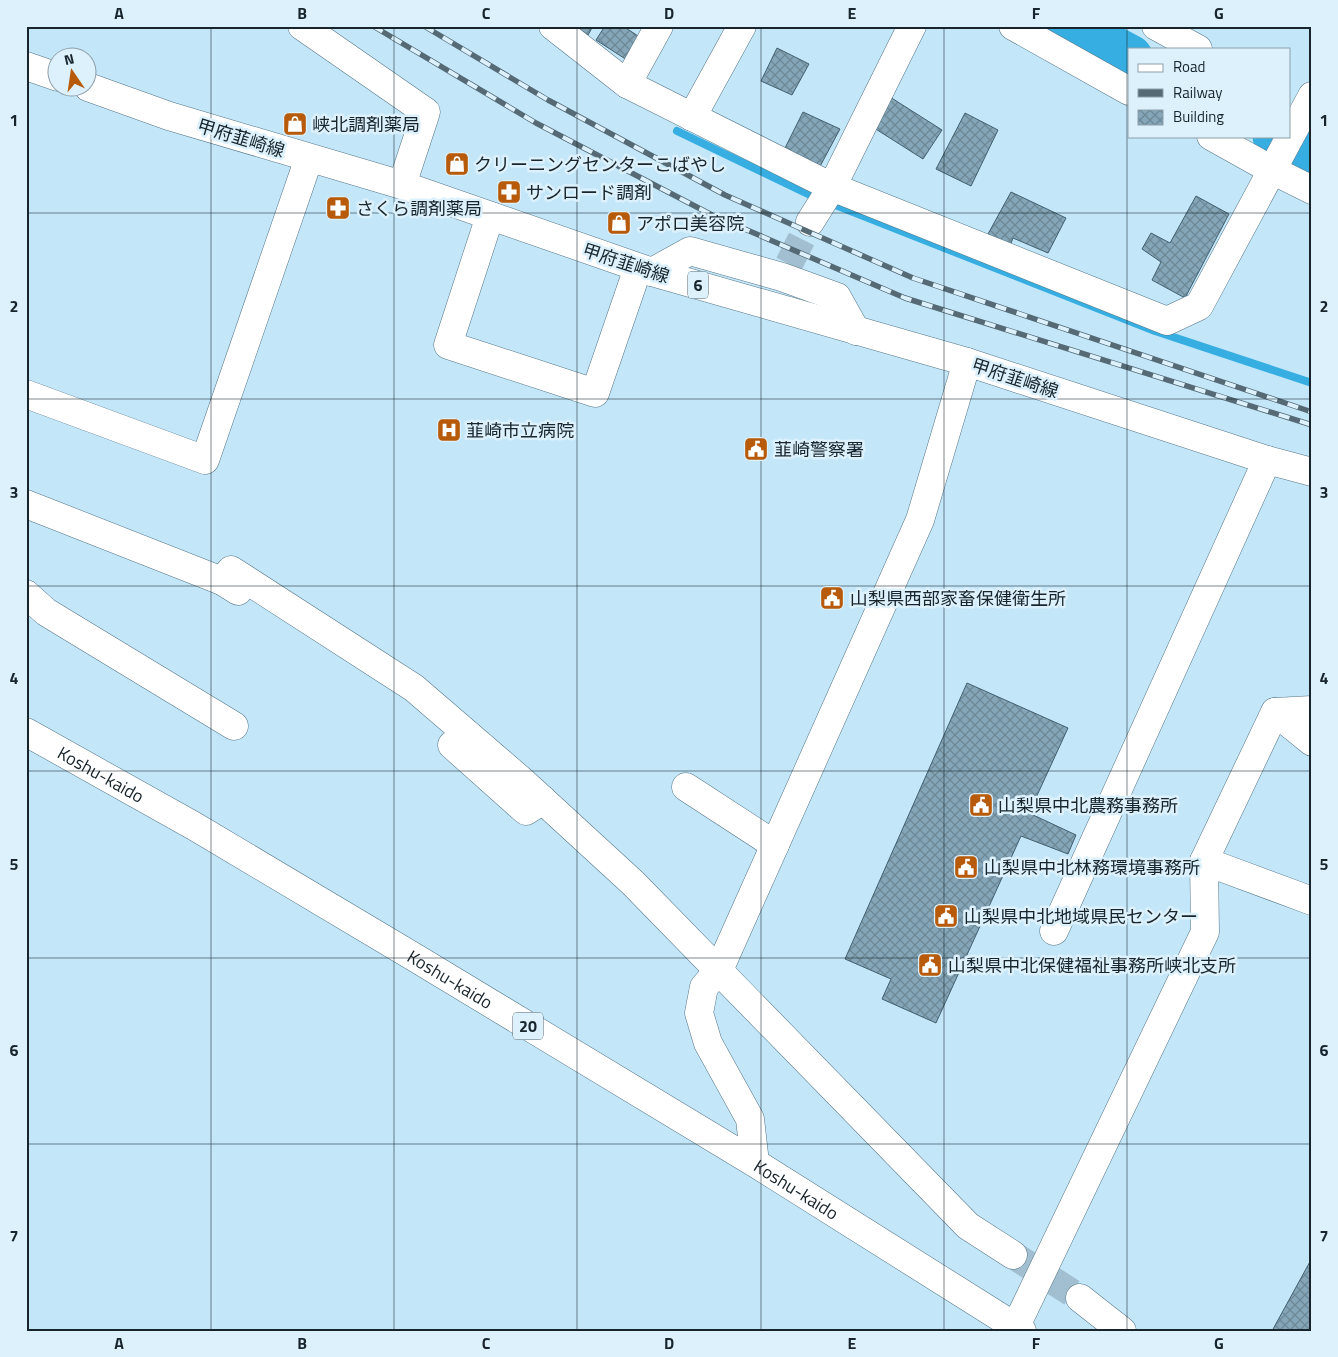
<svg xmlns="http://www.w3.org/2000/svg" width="1338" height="1357" viewBox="0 0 1338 1357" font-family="'Titillium Web','Noto Sans JP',sans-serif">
  <defs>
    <pattern id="building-cross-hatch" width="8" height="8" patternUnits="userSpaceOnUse" patternTransform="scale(1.25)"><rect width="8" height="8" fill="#85a6b8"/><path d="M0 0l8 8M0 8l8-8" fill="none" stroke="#6c8796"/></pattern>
  </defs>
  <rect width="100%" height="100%" fill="#c3e6f9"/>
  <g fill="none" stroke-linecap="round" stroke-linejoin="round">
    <!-- stream -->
    <path stroke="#36aee2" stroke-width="8" d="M677 131 810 195 1155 331 1312 383"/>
    <!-- river -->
    <g stroke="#36aee2" stroke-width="49">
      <path d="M1067 26 1129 59"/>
      <path d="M1277 136 1312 155"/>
    </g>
  </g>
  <!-- building -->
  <g fill="url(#building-cross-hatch)" stroke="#416070">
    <path d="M574 26H593L588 35Z"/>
    <path d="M605 26H623L644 40 630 62 596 40Z"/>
    <path d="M777 48 809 64 792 95 761 81Z"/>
    <path d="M890 97 942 130 923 159 871 126Z"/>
    <path d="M803 112 840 129 817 172 781 156Z"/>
    <path d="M965 113 998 130 971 186 936 169Z"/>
    <path d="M1011 192 1066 218 1048 253 1013 238 1010 246 988 234Z"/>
    <path d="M1196 196 1229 214 1185 298 1152 280 1161 262 1142 249 1151 233 1170 243Z"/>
    <path d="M967 683 1068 728 1029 813 1076 835 1068 854 1021 836 936 1023 882 999 891 979 845 959Z"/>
    <path d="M1312 1258V1331H1272Z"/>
  </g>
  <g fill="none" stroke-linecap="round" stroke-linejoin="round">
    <!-- minor-tunnel -->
    <g stroke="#a1bfd0" stroke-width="28" stroke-dasharray="28 14" stroke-linecap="butt">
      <path d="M789 264 810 222"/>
      <path d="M1013 1255 1080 1298"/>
    </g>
    <defs>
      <g id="minor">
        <path d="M302 26 426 112 402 185"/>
        <path d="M553 26 627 84 832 187 1167 321 1199 306 1312 96"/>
        <path d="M1013 26 1129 91"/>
        <path d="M1156 26 1198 49"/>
        <path d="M627 84 659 26"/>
        <path d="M692 117 742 26"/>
        <path d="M1211 136 1272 170 1312 190"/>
        <path d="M490 216 448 345 595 393 638 268"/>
        <path d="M810 222 832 187 912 26"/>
        <path d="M652 272 690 251 782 277 837 297 856 331"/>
        <path d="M26 394 205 460 309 158"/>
        <path d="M26 504 222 581 238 591"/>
        <path d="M222 581 231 570 414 688 522 781 633 883 968 1226 1013 1255"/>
        <path d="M26 594 46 612 234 726"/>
        <path d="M1275 712 1312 742"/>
        <path d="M452 745 526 811 543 800"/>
        <path d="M686 787 775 845"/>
        <path d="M1204 861 1312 901"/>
        <path d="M1054 931 1267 460"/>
        <path d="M755 1163 750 1119 708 1043 699 1013 704 987 719 970 920 520 967 362"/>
        <path d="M1080 1298 1122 1331"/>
        <path d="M1016 1326 1205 932 1204 861 1275 712 1312 710"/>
      </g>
      <g id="major">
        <path d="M26 66 58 77"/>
        <path d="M88 87 169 116 402 185 652 272 967 362 1267 460 1312 472"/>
      </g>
      <g id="highway">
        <path id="s1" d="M26 732 194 826 414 957 755 1163 1022 1331"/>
      </g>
    </defs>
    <!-- minor casing -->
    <use href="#minor" stroke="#567686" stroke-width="29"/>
    <!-- major casing -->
    <use href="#major" stroke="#567686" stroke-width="29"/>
    <!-- highway casing -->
    <use href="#highway" stroke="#567686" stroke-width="29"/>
    <!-- minor -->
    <use href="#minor" stroke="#fff" stroke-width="28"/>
    <!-- major -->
    <use href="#major" stroke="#fff" stroke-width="28"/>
    <!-- highway -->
    <use href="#highway" stroke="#fff" stroke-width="28"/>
    <defs>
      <g id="rail">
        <path d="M373 26 536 123 712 215 905 298 1312 425"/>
        <path d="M424 26 548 100 725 195 913 278 1312 412"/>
      </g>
    </defs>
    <!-- rail casing -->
    <use href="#rail" stroke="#556a75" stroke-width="5.5"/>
    <!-- rail -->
    <use href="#rail" stroke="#dcf1fc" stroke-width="4" stroke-dasharray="11" stroke-linecap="butt"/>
  </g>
  <!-- grid -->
  <path fill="none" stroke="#18252c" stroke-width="1" stroke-opacity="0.55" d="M211 26V1331M394 26V1331M577 26V1331M761 26V1331M944 26V1331M1127 26V1331M26 213H1312M26 399H1312M26 586H1312M26 771H1312M26 958H1312M26 1144H1312"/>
  <!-- icons -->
  <defs>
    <symbol id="shop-square" viewBox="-11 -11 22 22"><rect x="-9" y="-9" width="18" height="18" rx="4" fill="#b75a0a" stroke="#dcf1fc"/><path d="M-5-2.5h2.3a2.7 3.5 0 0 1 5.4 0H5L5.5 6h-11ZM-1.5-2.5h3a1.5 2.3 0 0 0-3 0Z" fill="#fff"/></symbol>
    <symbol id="pharmacy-square" viewBox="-11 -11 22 22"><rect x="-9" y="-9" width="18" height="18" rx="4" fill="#b75a0a" stroke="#dcf1fc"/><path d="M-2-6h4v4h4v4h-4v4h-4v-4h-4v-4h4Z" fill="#fff"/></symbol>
    <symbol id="hospital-square" viewBox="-11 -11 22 22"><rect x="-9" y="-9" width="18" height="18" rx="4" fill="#b75a0a" stroke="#dcf1fc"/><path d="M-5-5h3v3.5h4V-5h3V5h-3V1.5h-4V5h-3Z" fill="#fff"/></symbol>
    <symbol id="civic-square" viewBox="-11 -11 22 22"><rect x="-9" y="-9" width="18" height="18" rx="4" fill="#b75a0a" stroke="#dcf1fc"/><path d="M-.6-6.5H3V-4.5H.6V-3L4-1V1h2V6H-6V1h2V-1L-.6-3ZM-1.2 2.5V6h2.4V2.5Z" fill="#fff"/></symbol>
  </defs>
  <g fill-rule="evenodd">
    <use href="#shop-square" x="281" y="110" width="28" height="28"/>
    <use href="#shop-square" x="443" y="150" width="28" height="28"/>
    <use href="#pharmacy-square" x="495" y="178" width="28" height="28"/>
    <use href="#pharmacy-square" x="324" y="194" width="28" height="28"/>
    <use href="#shop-square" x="605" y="209" width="28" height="28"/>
    <use href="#hospital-square" x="435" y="416" width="28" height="28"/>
    <use href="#civic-square" x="742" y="435" width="28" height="28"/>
    <use href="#civic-square" x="818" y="584" width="28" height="28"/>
    <use href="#civic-square" x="967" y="791" width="28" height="28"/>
    <use href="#civic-square" x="952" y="853" width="28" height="28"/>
    <use href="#civic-square" x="932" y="902" width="28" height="28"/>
    <use href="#civic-square" x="916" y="951" width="28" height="28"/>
  </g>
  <g text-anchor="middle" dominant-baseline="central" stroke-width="5" stroke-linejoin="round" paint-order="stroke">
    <!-- shield labels -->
    <g fill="#dcf1fc" stroke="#53626a" stroke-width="1">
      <rect x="688" y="271.5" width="20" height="27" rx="4"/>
      <rect x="513" y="1012.5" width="30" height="27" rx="4"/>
    </g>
    <g font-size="16" font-weight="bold" fill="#18252c">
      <text x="698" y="285">6</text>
      <text x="528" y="1026">20</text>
    </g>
    <!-- poi labels -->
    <g font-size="18" fill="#18252c" stroke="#dcf1fc" text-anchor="start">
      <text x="312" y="124">峡北調剤薬局</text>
      <text x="474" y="164">クリーニングセンターこばやし</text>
      <text x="526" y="192">サンロード調剤</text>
      <text x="356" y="208">さくら調剤薬局</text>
      <text x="636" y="223">アポロ美容院</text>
      <text x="466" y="430">韮崎市立病院</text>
      <text x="774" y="449">韮崎警察署</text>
      <text x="850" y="598">山梨県西部家畜保健衛生所</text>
      <text x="998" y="805">山梨県中北農務事務所</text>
      <text x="984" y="867">山梨県中北林務環境事務所</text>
      <text x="964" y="916">山梨県中北地域県民センター</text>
      <text x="948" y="965">山梨県中北保健福祉事務所峡北支所</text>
    </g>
    <!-- street labels -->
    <g font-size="18" fill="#18252c" stroke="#dcf1fc">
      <text transform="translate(241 138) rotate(17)">甲府韮崎線</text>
      <text transform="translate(626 263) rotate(18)">甲府韮崎線</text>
      <text transform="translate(1015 378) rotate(18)">甲府韮崎線</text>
      <text stroke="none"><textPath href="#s1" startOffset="86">Koshu-kaido</textPath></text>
      <text stroke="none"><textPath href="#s1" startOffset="491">Koshu-kaido</textPath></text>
      <text stroke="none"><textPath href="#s1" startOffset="896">Koshu-kaido</textPath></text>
    </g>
  </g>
  <!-- border -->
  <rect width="1338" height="1357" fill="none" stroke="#dcf1fc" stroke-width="55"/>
  <!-- legend -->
  <rect x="1128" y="48" width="162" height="90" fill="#dcf1fc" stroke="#8e9fa9"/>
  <rect x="1138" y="64" width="25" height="8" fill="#ffffff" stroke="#8e9fa9"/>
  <text x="1173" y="72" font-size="15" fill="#18252c">Road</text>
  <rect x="1138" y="89" width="25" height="8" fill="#556a75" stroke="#8e9fa9"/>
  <text x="1173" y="98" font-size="15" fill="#18252c">Railway</text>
  <rect x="1138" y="110" width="25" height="15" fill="url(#building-cross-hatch)" stroke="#8e9fa9"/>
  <text x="1173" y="122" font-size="15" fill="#18252c">Building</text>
  <!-- north arrow -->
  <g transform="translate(72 72) rotate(347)"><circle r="24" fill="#dcf1fc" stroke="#8e9fa9"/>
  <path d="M0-4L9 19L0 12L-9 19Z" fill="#b75a0a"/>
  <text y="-8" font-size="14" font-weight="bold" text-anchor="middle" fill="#18252c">N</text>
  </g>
  <rect x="28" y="28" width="1282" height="1302" fill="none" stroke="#18252c" stroke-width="2"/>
  <g font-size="16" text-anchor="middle" font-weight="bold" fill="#18252c">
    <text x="119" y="19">A</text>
    <text x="302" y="19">B</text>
    <text x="486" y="19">C</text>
    <text x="669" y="19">D</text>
    <text x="852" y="19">E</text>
    <text x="1036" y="19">F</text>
    <text x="1219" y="19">G</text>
    <text x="14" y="126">1</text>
    <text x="1324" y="126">1</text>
    <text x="14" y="312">2</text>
    <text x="1324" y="312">2</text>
    <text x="14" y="498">3</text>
    <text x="1324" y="498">3</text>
    <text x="14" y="684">4</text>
    <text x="1324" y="684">4</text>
    <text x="14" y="870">5</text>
    <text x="1324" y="870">5</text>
    <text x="14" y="1056">6</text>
    <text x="1324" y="1056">6</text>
    <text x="14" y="1242">7</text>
    <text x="1324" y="1242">7</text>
    <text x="119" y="1349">A</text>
    <text x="302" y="1349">B</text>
    <text x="486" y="1349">C</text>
    <text x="669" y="1349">D</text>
    <text x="852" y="1349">E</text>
    <text x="1036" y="1349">F</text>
    <text x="1219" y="1349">G</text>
  </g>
</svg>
